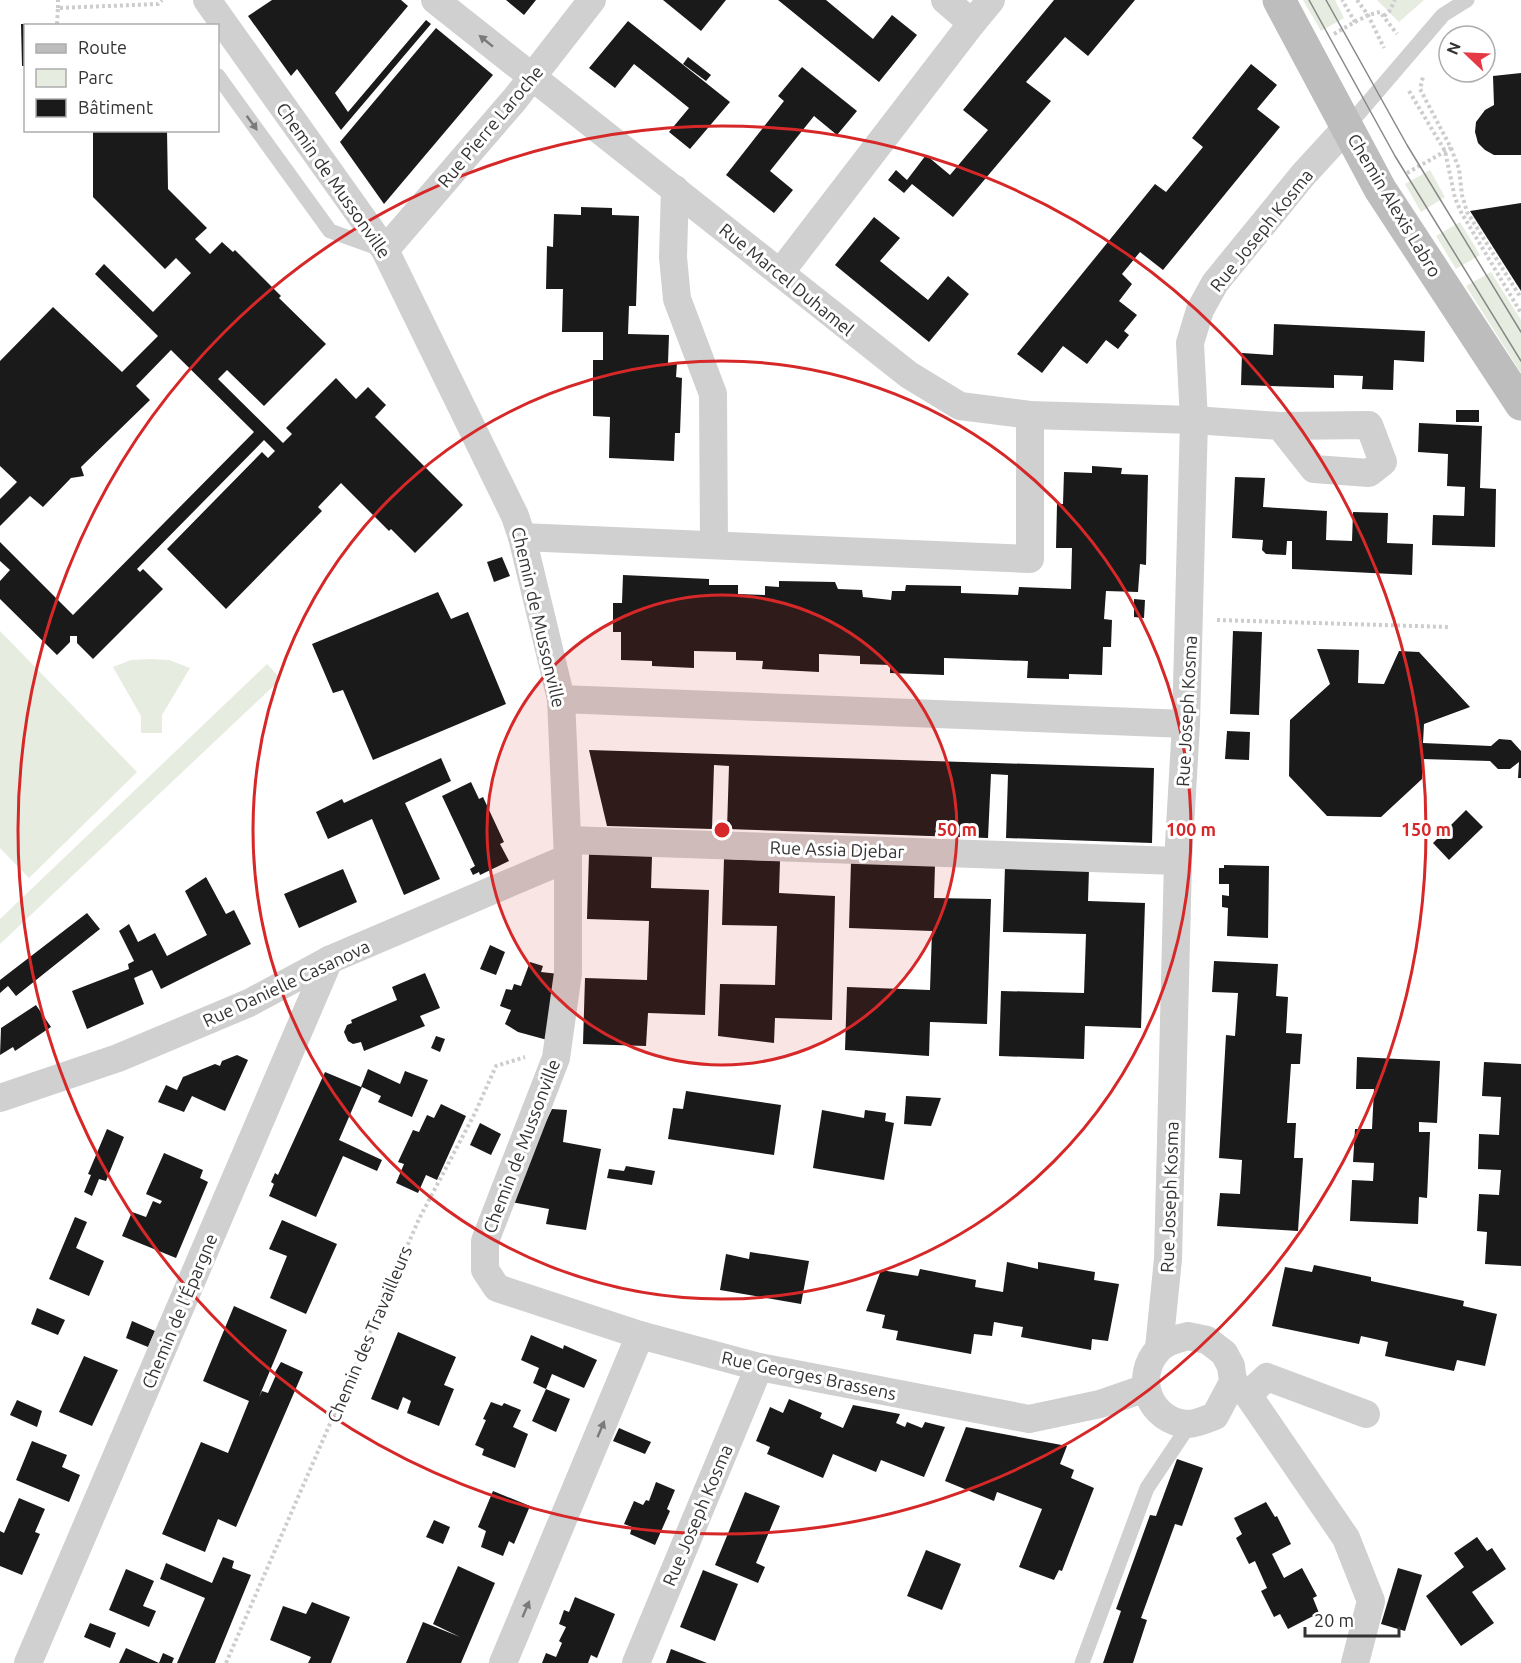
<svg xmlns="http://www.w3.org/2000/svg" width="1521" height="1663" viewBox="0 0 1521 1663" font-family="Ubuntu,sans-serif">
  <rect width="100%" height="100%" fill="#fff"/>
  <!-- green -->
  <g fill="#e6ecdf">
    <path d="M1303 0H1335L1344 18 1321 31Z"/>
    <path d="M1377 0H1424L1399 22Z"/>
    <path d="M1430 170 1445 197 1421 212 1405 184Z"/>
    <path d="M1460 222 1480 255 1456 269 1436 236Z"/>
    <path d="M1491 272 1521 320V373L1466 286Z"/>
    <path d="M0 631 137 772 29 878 0 848Z"/>
    <path d="M150 659 169 660 190 668 162 715V733H141V716L113 667 131 660Z"/>
    <path d="M267 664 281 679 0 944V919Z"/>
  </g>
  <!-- building -->
  <g fill="#1a1a1a">
    <path d="M272 0H401L408 6 335 93 348 112 426 20 431 24 341 130 297 69 291 76 248 16Z"/>
    <path d="M506 0H536L524 15Z"/>
    <path d="M663 0H726L701 31Z"/>
    <path d="M778 0H826L873 39 892 15 917 35 879 82Z"/>
    <path d="M1054 0H1135L1088 56 1065 37 1026 82 1051 101 953 217 912 184 904 193 888 180 896 170 907 180 926 155 950 175 988 130 963 110Z"/>
    <path d="M628 21 730 102 690 149 669 132 689 108 658 83 634 64 615 88 589 68Z"/>
    <path d="M21 24H26V66H22Z"/>
    <path d="M436 28 493 75 384 204 340 142Z"/>
    <path d="M688 57 711 75 706 81 683 64Z"/>
    <path d="M1251 64 1277 85 1257 109 1280 127 1163 270 1140 252 1122 274 1132 284 1119 301 1137 315 1124 331 1129 335 1118 349 1106 340 1087 364 1063 346 1042 373 1017 354 1155 184 1166 192 1203 147 1192 138Z"/>
    <path d="M802 67 857 111 837 135 814 116 770 171 793 190 774 213 726 175 784 101 778 96Z"/>
    <path d="M1521 73V155H1494L1485 150 1478 143 1475 132 1476 122 1485 110 1494 105 1493 76Z"/>
    <path d="M93 130H167L168 189 207 228 195 239 210 254 222 242 233 252 235 250 281 296 279 298 326 344 264 406 227 370 218 379 283 443 292 434 286 428 336 378 356 399 368 387 386 405 375 417 463 505 415 553 391 529 389 531 341 483 318 507 322 511 226 609 167 549 262 452 268 458 275 451 264 440 137 569 140 572 143 569 163 589 93 659 77 643V636H70V642L57 655 0 599V581L10 570 0 561V542L73 615 254 432 171 350 136 386 150 400 81 467 84 476 71 478 43 507 30 496 0 526V499L17 482 0 466V361L53 307 122 372 158 336 95 274 104 264 153 312 191 273 176 258 165 269 93 197Z"/>
    <path d="M1521 203V291L1470 211Z"/>
    <path d="M581 207 612 208V215L639 216 636 306H629L628 334 669 335 668 363H677L676 377 682 378 680 433H675L674 461 609 458 610 417 593 416V360H603V332H562L563 289H546L547 246 553 247 554 214 581 215Z"/>
    <path d="M874 217 900 238 880 261 902 279 928 300 948 276 969 294 929 342 835 265Z"/>
    <path d="M1274 324 1425 331 1424 362 1394 360 1393 390 1362 389 1363 376 1334 375V388L1241 385 1242 353 1273 355Z"/>
    <rect x="1456" y="410" width="23" height="12"/>
    <path d="M1419 423 1482 426 1480 488 1496 489 1495 547 1432 545 1433 515 1464 516 1465 487 1447 486 1448 454 1418 452Z"/>
    <path d="M1092 466 1122 468 1121 474 1148 475 1146 565 1140 564 1138 592 1106 591 1104 619 1112 620 1111 647H1103L1102 675 1069 674V679L1027 678 1028 661 944 658V675L890 673V665L860 664V656L819 654V672L762 669 763 661 736 660V652L694 651V668L652 666V661L621 660V632H613V603H622L623 575 709 579V585H738V594L765 595V586L779 587V581L835 582 838 589 862 590 863 597 891 600 892 591H905L906 585 961 586V593L1018 595 1019 587 1071 589 1072 548H1056L1057 504H1063L1064 472 1092 473Z"/>
    <path d="M1235 477 1265 478 1263 507 1327 511 1326 540 1352 541 1353 512 1388 513 1387 543 1413 544 1412 575 1292 569V541H1287L1286 555 1266 554 1262 550 1263 540 1232 538Z"/>
    <path d="M502 557 510 576 494 582 487 562Z"/>
    <path d="M438 592 451 619 468 612 506 704 373 760 343 690 333 693 312 644Z"/>
    <path d="M1134 599 1145 600 1144 618 1134 617Z"/>
    <path d="M1233 631 1262 632 1259 715 1230 714Z"/>
    <path d="M1317 649 1359 650 1358 683 1384 684 1399 651 1419 652 1470 707 1424 724 1423 743 1491 746 1499 739 1511 740 1521 751V778H1518L1519 762 1510 769H1498L1490 761 1422 759V779L1381 817 1327 816 1289 776 1290 720 1330 684Z"/>
    <path d="M1227 731 1250 732 1249 760 1225 759Z"/>
    <path d="M589 750 1154 768 1152 843 1006 838 1008 775 991 774 988 838 727 829 729 766 714 765 712 829 607 826Z"/>
    <path d="M441 758 451 781 405 803 440 879 404 895 372 819 328 839 316 812 342 799 344 803Z"/>
    <path d="M471 782 479 799 483 797 504 842 500 844 509 861 480 875 479 872 473 875 470 869 475 866 442 796Z"/>
    <path d="M1466 810 1483 827 1449 860 1433 843Z"/>
    <path d="M589 854 652 856 651 888 709 890 705 1015 648 1013 646 1046 583 1044 585 978 647 980 649 921 587 919Z"/>
    <path d="M724 859 780 861 779 893 835 896 832 1020 775 1018 774 1043 718 1036 720 984 775 985 777 926 722 925Z"/>
    <path d="M851 862 935 865 934 898 991 899 987 1024 930 1022 929 1056 845 1050 847 987 930 990 932 931 849 928Z"/>
    <path d="M1224 865 1269 866 1268 938 1227 936 1228 908 1222 907V895L1229 896V884H1219V868H1224Z"/>
    <path d="M1005 866 1089 869 1088 901 1145 903 1141 1028 1085 1026 1084 1059 999 1056 1001 991 1084 993 1086 934 1003 932Z"/>
    <path d="M343 869 357 902 299 928 284 894Z"/>
    <path d="M206 877 226 914 234 910 251 944 161 989 152 970 134 978 144 1004 87 1029 72 991 129 969 128 964 134 961 119 931 129 924 138 942 155 933 167 956 207 935 185 891Z"/>
    <path d="M87 913 100 929 16 996 8 986 0 993V980Z"/>
    <path d="M490 945 505 952 496 975 480 969Z"/>
    <path d="M1214 961 1278 964 1276 996 1288 997 1286 1033 1302 1034 1300 1064H1291L1287 1123H1296L1294 1158H1303L1298 1231 1217 1226 1220 1193 1240 1194 1242 1160 1219 1158 1226 1035 1235 1036 1238 993 1212 992Z"/>
    <path d="M530 962 543 966 541 972 559 974 551 1041 518 1032 505 1024 511 1010 500 1006 506 989 512 990 514 984 521 986Z"/>
    <path d="M425 973 440 1008 420 1016 425 1026 364 1051 361 1042 353 1044 348 1041 344 1032 347 1025 352 1023 351 1020 397 1000 392 987Z"/>
    <path d="M36 1005 51 1027 15 1051 13 1047 0 1055 1 1028Z"/>
    <path d="M436 1036 445 1039 440 1052 431 1048Z"/>
    <path d="M237 1055 248 1060 225 1111 192 1096 184 1112 158 1102 166 1085 177 1090 183 1077 215 1064 220 1066 222 1061Z"/>
    <path d="M1357 1057 1440 1061 1437 1123 1419 1122V1132H1430L1427 1198 1419 1197 1418 1224 1350 1221 1352 1180 1373 1181 1374 1163 1353 1162 1355 1129H1372L1374 1089H1356Z"/>
    <path d="M1484 1062 1521 1064V1266L1485 1264 1487 1232 1477 1231 1479 1194 1499 1195 1501 1170 1478 1169 1479 1134 1499 1135 1501 1097 1482 1096Z"/>
    <path d="M368 1069 400 1084 405 1071 428 1080 412 1117 378 1102 381 1096 362 1087 339 1140 382 1160 377 1171 343 1156 316 1217 269 1196 274 1184 271 1182 275 1173 278 1175 325 1072 361 1087Z"/>
    <path d="M686 1091 781 1105 774 1155 668 1139 673 1108 683 1109Z"/>
    <path d="M906 1096 941 1098 931 1126 904 1124Z"/>
    <path d="M441 1104 466 1116 437 1180 426 1175 418 1193 396 1183 404 1164 398 1162 413 1130 419 1132 427 1115 434 1118Z"/>
    <path d="M552 1109 567 1110 563 1142 601 1149 586 1230 546 1224 549 1209 511 1202 525 1165Z"/>
    <path d="M822 1110 864 1118 865 1110 886 1113 885 1121 894 1123 884 1180 813 1168Z"/>
    <path d="M480 1123 501 1134 491 1155 470 1145Z"/>
    <path d="M107 1129 124 1137 106 1181 99 1179 92 1196 84 1192 91 1175 88 1174Z"/>
    <path d="M164 1153 203 1170 200 1178 208 1182 176 1258 122 1236 132 1212 146 1217 153 1201 160 1204 162 1201 146 1194Z"/>
    <path d="M626 1166 655 1171 652 1185 607 1178 609 1169 624 1171Z"/>
    <path d="M75 1217 87 1222 76 1248 104 1261 89 1296 49 1279Z"/>
    <path d="M282 1220 337 1244 306 1314 270 1298 287 1256 269 1249Z"/>
    <path d="M750 1252 809 1261 801 1304 720 1290 726 1254 749 1259Z"/>
    <path d="M1007 1262 1038 1269V1262L1095 1272 1094 1280 1119 1284 1108 1341 1092 1339 1091 1350 1021 1337 1023 1327 994 1322 992 1336 974 1334 971 1354 896 1340 898 1331 882 1328 885 1315 866 1311 881 1270 918 1276 920 1269 976 1280 975 1287 1003 1292Z"/>
    <path d="M1314 1265 1371 1277V1281L1464 1301 1463 1306 1497 1314 1485 1366 1457 1360 1454 1371 1385 1356 1388 1342 1361 1336 1359 1344 1272 1326 1285 1267 1312 1272Z"/>
    <path d="M234 1306 287 1330 259 1397 262 1391 268 1393 276 1375 274 1374 281 1362 303 1372 236 1527 218 1519 205 1552 162 1534 201 1442 228 1453 249 1401 203 1381Z"/>
    <path d="M37 1308 65 1320 58 1335 31 1324Z"/>
    <path d="M132 1321 155 1331 148 1347 126 1338Z"/>
    <path d="M398 1332 456 1357 444 1385 454 1389 439 1426 407 1413 411 1401 403 1397 398 1410 371 1399Z"/>
    <path d="M531 1335 563 1349 564 1345 597 1360 584 1388 552 1374 546 1389 533 1383 539 1368 521 1360Z"/>
    <path d="M84 1356 118 1370 92 1426 59 1412Z"/>
    <path d="M546 1389 570 1399 556 1432 532 1421Z"/>
    <path d="M789 1399 822 1413 820 1418 843 1428 853 1405 900 1414 896 1423 905 1427 907 1422 922 1428 925 1422 945 1427 924 1477 881 1460 876 1472 833 1454 823 1478 767 1454 770 1447 756 1441 770 1407 783 1413Z"/>
    <path d="M17 1400 42 1411 37 1427 10 1415Z"/>
    <path d="M491 1402 502 1406 504 1403 521 1410 513 1427 528 1434 515 1468 482 1455 484 1449 475 1445 486 1420 483 1419Z"/>
    <path d="M966 1427 1067 1446 1060 1464 1074 1470 1071 1478 1094 1488 1062 1571 1059 1570 1054 1580 1019 1567 1042 1509 997 1492 994 1501 945 1481Z"/>
    <path d="M619 1428 651 1442 645 1454 613 1441Z"/>
    <path d="M32 1441 67 1455 62 1467 80 1475 69 1502 16 1480Z"/>
    <path d="M1177 1459 1203 1468 1182 1526 1175 1524 1141 1618 1147 1620 1133 1663H1103L1121 1611 1116 1609 1150 1515 1156 1516Z"/>
    <path d="M656 1482 675 1490 667 1509 670 1511 655 1545 630 1534 632 1527 624 1524 634 1501 643 1505 646 1500 649 1501Z"/>
    <path d="M493 1491 530 1506 514 1544 509 1541 503 1556 481 1547 486 1531 478 1527Z"/>
    <path d="M745 1492 780 1506 756 1563 765 1567 758 1583 715 1565Z"/>
    <path d="M19 1498 45 1509 35 1532 40 1534 22 1575 0 1566V1531L4 1533Z"/>
    <path d="M1266 1502 1275 1517 1277 1516 1291 1544 1272 1554 1284 1578 1302 1568 1317 1596 1313 1598 1319 1613 1288 1629 1280 1614 1274 1617 1261 1591 1267 1588 1255 1561 1249 1564 1236 1538 1242 1534 1234 1518Z"/>
    <path d="M434 1520 450 1527 443 1544 426 1537Z"/>
    <path d="M1477 1537 1487 1551 1492 1548 1506 1569 1472 1592 1494 1623 1461 1646 1426 1596 1464 1567 1454 1553Z"/>
    <path d="M926 1550 961 1564 942 1610 907 1596Z"/>
    <path d="M223 1557 234 1561 232 1568 251 1575 215 1663H177L205 1598 160 1579 166 1563 212 1583Z"/>
    <path d="M458 1566 495 1583 461 1663H406L423 1622 460 1637 433 1624Z"/>
    <path d="M1398 1568 1422 1575 1405 1631 1381 1624Z"/>
    <path d="M126 1569 154 1581 143 1606 156 1611 149 1627 109 1610Z"/>
    <path d="M703 1570 738 1584 715 1641 680 1627Z"/>
    <path d="M575 1597 615 1614 597 1658 591 1655 588 1663H542L546 1653 556 1657 562 1643 559 1641 566 1627 559 1624 564 1610 569 1612Z"/>
    <path d="M312 1602 350 1617 331 1663H308L311 1657 270 1640 283 1606 306 1614Z"/>
    <path d="M90 1623 116 1633 110 1648 84 1637Z"/>
    <path d="M126 1648 159 1663 163 1653 174 1658 172 1663H119Z"/>
    <path d="M671 1649 707 1663H666Z"/>
  </g>
  <g fill="none" stroke-linecap="round" stroke-linejoin="round">
    <!-- path -->
    <g stroke="#cdcdcd" stroke-width="4" stroke-dasharray="3 3" stroke-linecap="butt">
      <path d="M1357 0 1368 15 1384 48"/>
      <path d="M58 8V0"/>
      <path d="M1384 16 1389 12 1395 0"/>
      <path d="M1355 22 1368 15 1380 12 1397 34"/>
      <path d="M57 24 58 8 158 4 162 0"/>
      <path d="M1334 34 1355 22 1342 0"/>
      <path d="M1409 91 1445 151 1455 198 1461 212 1521 313"/>
      <path d="M1451 148 1459 169 1462 195 1467 212 1521 298"/>
      <path d="M1407 173 1451 148 1420 89 1423 77"/>
      <path d="M1217 620 1448 627"/>
      <path d="M226 1663 419 1219 475 1113 496 1066 525 1057"/>
    </g>
    <!-- lane -->
    <g stroke="#d0d0d0" stroke-width="15">
      <path d="M218 76 330 231 381 249"/>
      <path d="M1347 127 1443 15 1467 0"/>
      <path d="M1082 1663 1147 1488 1190 1424"/>
    </g>
    <!-- street -->
    <g stroke="#d0d0d0" stroke-width="28">
      <path d="M207 0 385 250 515 516 522 537 561 699 568 858V973L556 1058 485 1241V1270L497 1288 640 1335 759 1367 1029 1419 1100 1404 1146 1388"/>
      <path d="M435 0 909 375 960 406 1030 415 1194 420 1280 426 1369 425 1383 462 1369 473 1314 469 1280 426"/>
      <path d="M972 23 991 0"/>
      <path d="M675 189 673 257 677 299 713 394 714 545"/>
      <path d="M385 250 515 99 592 0"/>
      <path d="M780 273 972 23 945 0"/>
      <path d="M522 537 1030 559V415"/>
      <path d="M561 699 1186 724"/>
      <path d="M568 840 1178 861"/>
      <path d="M0 1098 118 1058 249 1003 329 960 568 858"/>
      <path d="M1188 1336 1207 1340 1224 1353 1231 1366 1233 1382 1215 1416C1207 1419 1196 1424 1188 1424 1150 1422 1132 1377 1159 1349 1166 1341 1177 1339 1188 1336Z"/>
      <path d="M1159 1348 1168 1259 1178 861 1186 724 1194 420 1190 343 1200 310 1215 283 1303 175 1347 127"/>
      <path d="M1233 1382 1248 1395 1346 1538 1371 1601 1355 1663"/>
      <path d="M1248 1395 1267 1377 1366 1414"/>
      <path d="M28 1663 329 960"/>
      <path d="M503 1663 640 1335"/>
      <path d="M636 1663 759 1367"/>
    </g>
    <!-- secondary -->
    <path stroke="#bdbdbd" stroke-width="33" d="M1279 0 1380 189 1521 404"/>
    <!-- tram -->
    <g stroke="#888" stroke-width="1.5">
      <path d="M1309 0 1395 156 1521 361"/>
      <path d="M1326 0 1407 145 1521 332"/>
    </g>
  </g>
  <!-- one-way arrows -->
  <defs><path id="oneway-solid" d="M-6-.8H1V-3.2L6.5 0L1 3.2V.8H-6Z" transform="scale(1.5)"/></defs>
  <g fill="#7a7a7a">
    <use href="#oneway-solid" transform="translate(486 41) rotate(-141)"/>
    <use href="#oneway-solid" transform="translate(252 123) rotate(54)"/>
    <use href="#oneway-solid" transform="translate(601 1429) rotate(-67)"/>
    <use href="#oneway-solid" transform="translate(526 1609) rotate(-67)"/>
  </g>
  <!-- distance rings -->
  <circle cx="722" cy="830" r="235" fill="#d62828" fill-opacity=".12"/>
  <g fill="none" stroke="#d62828" stroke-width="3">
    <circle cx="722" cy="830" r="235"/>
    <circle cx="722" cy="830" r="469"/>
    <circle cx="722" cy="830" r="704"/>
  </g>
  <g text-anchor="middle" dominant-baseline="central" stroke-width="6" stroke-linejoin="round" paint-order="stroke">
    <!-- street labels -->
    <g font-size="18" fill="#333" stroke="#fff">
      <text transform="translate(490 126) rotate(-50)">Rue Pierre Laroche</text>
      <text transform="translate(334 180) rotate(55)">Chemin de Mussonville</text>
      <text transform="translate(1395 205) rotate(59)">Chemin Alexis Labro</text>
      <text transform="translate(1261 230) rotate(-51)">Rue Joseph Kosma</text>
      <text transform="translate(787 279) rotate(39)">Rue Marcel Duhamel</text>
      <text transform="translate(539 617) rotate(77)">Chemin de Mussonville</text>
      <text transform="translate(1186 711) rotate(-87)">Rue Joseph Kosma</text>
      <text transform="translate(837 849) rotate(2)">Rue Assia Djebar</text>
      <text transform="translate(286 983) rotate(-25)">Rue Danielle Casanova</text>
      <text transform="translate(521 1146) rotate(-69)">Chemin de Mussonville</text>
      <text transform="translate(1169 1197) rotate(-88)">Rue Joseph Kosma</text>
      <text transform="translate(179 1311) rotate(-67)">Chemin de l'Épargne</text>
      <text transform="translate(369 1334) rotate(-67)">Chemin des Travailleurs</text>
      <text transform="translate(809 1375) rotate(12)">Rue Georges Brassens</text>
      <text transform="translate(697 1515) rotate(-67)">Rue Joseph Kosma</text>
    </g>
  </g>
  <circle cx="722" cy="830" r="9" fill="#d62828" stroke="#fff" stroke-width="3"/>
  <g font-size="18" text-anchor="middle" font-weight="bold" fill="#d62828" stroke="#fff" stroke-width="6" stroke-linejoin="round" paint-order="stroke">
    <text x="957" y="836">50 m</text>
    <text x="1191" y="836">100 m</text>
    <text x="1426" y="836">150 m</text>
  </g>
  <!-- legend -->
  <rect x="24" y="24" width="195" height="108" fill="#ffffff" stroke="#adadad" stroke-width="1.5"/>
  <rect x="36" y="44" width="30" height="9" fill="#bdbdbd" stroke="#adadad" stroke-width="1.5"/>
  <text x="78" y="54" font-size="18" fill="#333333">Route</text>
  <rect x="36" y="69" width="30" height="18" fill="#e6ecdf" stroke="#adadad" stroke-width="1.5"/>
  <text x="78" y="84" font-size="18" fill="#333333">Parc</text>
  <rect x="36" y="99" width="30" height="18" fill="#1a1a1a" stroke="#adadad" stroke-width="1.5"/>
  <text x="78" y="114" font-size="18" fill="#333333">Bâtiment</text>
  <!-- north arrow -->
  <g transform="translate(1467 54) rotate(293)"><circle r="28" fill="#ffffff" stroke="#adadad" stroke-width="1.5"/>
  <path d="M0-4.5L10 22L0 15L-10 22Z" fill="#e63946"/>
  <text y="-9" font-size="16" font-weight="bold" text-anchor="middle" fill="#333333">N</text>
  </g>
  <!-- scale -->
  <path d="M1305 1627v9h94v-9" fill="none" stroke="#333333" stroke-width="3"/>
  <text x="1314" y="1627" font-size="18" fill="#333333" stroke="#ffffff" stroke-width="4.5" paint-order="stroke">20 m</text>
</svg>
